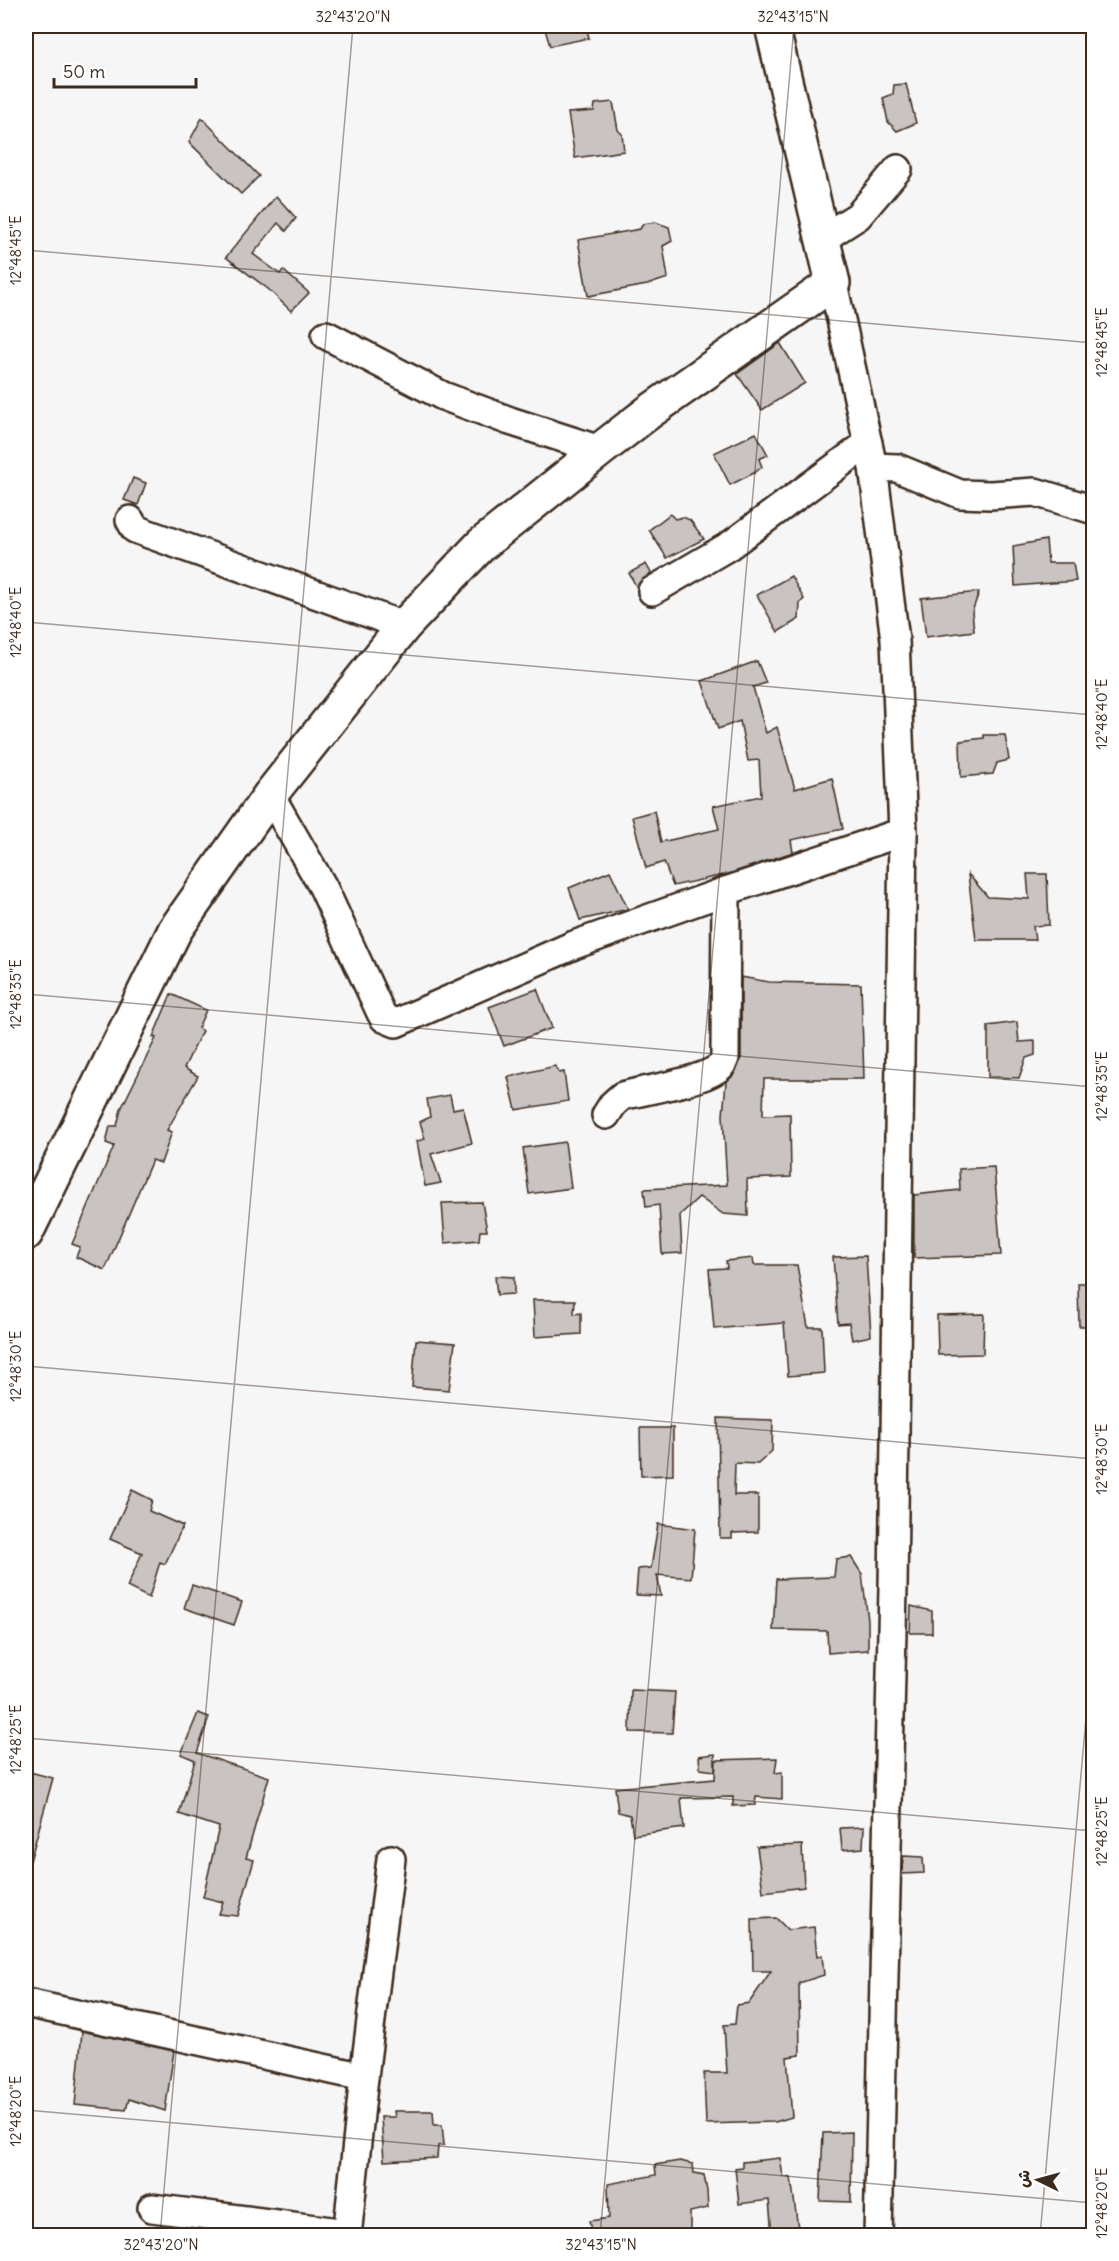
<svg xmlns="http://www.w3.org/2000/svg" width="1119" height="2261" viewBox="0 0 1119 2261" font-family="Delius,'Playpen Sans Arabic',sans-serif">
  <rect width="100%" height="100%" fill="#f7f6f6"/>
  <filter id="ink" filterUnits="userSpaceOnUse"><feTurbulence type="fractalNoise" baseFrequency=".0167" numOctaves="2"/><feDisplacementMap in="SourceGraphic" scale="12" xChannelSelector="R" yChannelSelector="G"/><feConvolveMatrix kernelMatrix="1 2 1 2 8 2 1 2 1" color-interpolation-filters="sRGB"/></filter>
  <g filter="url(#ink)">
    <!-- building -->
    <g fill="#c9c3c1" stroke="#3b2a1e" stroke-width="1.5">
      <path d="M544 26H586L589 38 550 46Z"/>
      <path d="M906 84 916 123 897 131 888 122 883 98 893 94 894 85Z"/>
      <path d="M613 102 618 130 622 134 624 151 575 158 568 113 594 111 595 104Z"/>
      <path d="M202 118 259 176 241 194 189 142Z"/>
      <path d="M276 196 296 218 286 231 278 223 253 254 280 274 283 270 309 293 291 311 268 289 226 257Z"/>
      <path d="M655 222 669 227 672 241 663 246 668 278 647 285 588 296 578 240 640 229 643 224Z"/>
      <path d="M780 343 805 383 762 410 737 374Z"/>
      <path d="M756 433 768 455 759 459 762 467 754 473 730 485 714 453Z"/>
      <path d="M133 478 146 483 138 505 124 500Z"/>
      <path d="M670 514 675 519 683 517 690 520 704 539 667 558 649 530Z"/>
      <path d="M1046 540 1048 563H1073L1076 581 1015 586 1013 546Z"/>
      <path d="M646 564 651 573 639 583 637 588 629 573Z"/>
      <path d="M791 576 804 599 800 603 799 619 778 632 757 595Z"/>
      <path d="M979 592 972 612 974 631 926 637 921 598Z"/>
      <path d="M757 661 766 683 753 687 766 733 777 727 795 789 832 778 843 829 791 840 793 852 728 874 673 886 664 862 646 868 632 817 654 811 661 842 719 829 713 806 761 796 759 760 748 761 740 721 718 729 702 681Z"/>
      <path d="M984 735H1005L1009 760 997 763 993 774 961 777 960 741 984 738Z"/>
      <path d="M610 871 628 909 580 920 569 888Z"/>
      <path d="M968 874 988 897 1029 899 1027 874H1047L1049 925 1033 926 1035 940H976Z"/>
      <path d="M741 977 769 982 861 984 864 1079H764L763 1115 790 1114 791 1177 747 1179 748 1216 723 1214 699 1197 680 1215 682 1253 662 1254 659 1205 646 1207 644 1189 727 1185 723 1115 726 1082 734 1074 741 1059Z"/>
      <path d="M537 989 552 1028 504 1046 489 1007Z"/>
      <path d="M171 994 206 1010 198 1028 202 1031 184 1068 198 1076 167 1130 172 1132 161 1163 152 1160 105 1270 76 1257 80 1247 72 1244 114 1146 106 1143 110 1126H117L121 1109 156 1038 153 1037Z"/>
      <path d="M1017 1022 1019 1042 1035 1041V1055L1026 1058 1019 1078 988 1077V1026Z"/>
      <path d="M555 1066 559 1073 564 1072 568 1101 516 1110 508 1077Z"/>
      <path d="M450 1095 453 1109 463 1107 472 1143 431 1154 441 1183 425 1186 417 1141 425 1139 420 1122 430 1117 427 1099Z"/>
      <path d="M565 1142 571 1188 529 1194 523 1148Z"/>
      <path d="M994 1167 1001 1255 914 1258V1195L960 1190 959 1169Z"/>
      <path d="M482 1202 487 1231H480L479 1240 445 1243 442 1203Z"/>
      <path d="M866 1256 871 1336 852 1340 849 1323 838 1324 833 1257Z"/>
      <path d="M753 1258 754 1265H797L808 1327H822L824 1373 788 1376 784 1323 714 1329 709 1269 727 1268 726 1261Z"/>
      <path d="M495 1276 514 1277V1294L497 1295Z"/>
      <path d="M1078 1283H1094V1326H1079Z"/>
      <path d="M533 1300H575L574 1314 581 1313V1334L535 1337Z"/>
      <path d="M984 1314 983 1354 938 1355 937 1315Z"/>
      <path d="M416 1340 455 1343 449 1390 412 1387Z"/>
      <path d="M718 1418 773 1420 772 1451 758 1464 735 1463 734 1495H758V1532L732 1533V1538H720Z"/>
      <path d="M640 1428H673V1475L641 1476Z"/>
      <path d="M132 1490 152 1500 149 1511 183 1526 165 1564 160 1562 149 1598 127 1587 142 1553 110 1539Z"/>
      <path d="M658 1524 695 1529 691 1578 657 1575 661 1596 636 1595 638 1569 651 1568Z"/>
      <path d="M851 1557 862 1574 868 1620V1650L828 1653 827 1631 773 1630 776 1579 834 1577 836 1559Z"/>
      <path d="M192 1585 242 1602 234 1625 184 1608Z"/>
      <path d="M911 1606 932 1611V1633H910Z"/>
      <path d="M631 1690 675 1692 672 1733 630 1732Z"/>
      <path d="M198 1713 209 1717 197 1753 269 1777 246 1858 254 1860 238 1916 219 1914 223 1902 203 1897 219 1827 179 1814 195 1760 181 1754Z"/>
      <path d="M715 1754V1771L700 1769 699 1756Z"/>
      <path d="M777 1758 775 1773 782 1772V1799L756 1797 755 1805 733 1806V1797L681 1798 684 1828 633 1835 630 1815 618 1812 615 1788 715 1779 716 1760Z"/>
      <path d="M26 1771 53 1778 30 1861 26 1860Z"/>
      <path d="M864 1827 863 1848 842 1850 840 1828Z"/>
      <path d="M802 1845 804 1887 763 1892 757 1847Z"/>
      <path d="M903 1856 923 1857 924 1873 902 1874Z"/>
      <path d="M776 1918 788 1930 814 1927 817 1957 822 1955 824 1975 799 1983 800 2055 787 2057 792 2117 775 2122 706 2124 704 2073H727L724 2025 735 2024 737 2005 749 2003 771 1971H753L752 1919Z"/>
      <path d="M82 2031 174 2051 165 2111 129 2099 126 2110 75 2105Z"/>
      <path d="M394 2111H433L434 2125H442L444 2145 438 2146 437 2158 384 2161 381 2117H395Z"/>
      <path d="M852 2132 851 2202 820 2201 823 2133Z"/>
      <path d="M780 2158 783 2176 791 2178 799 2235H772L769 2200 739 2204 735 2168 742 2167V2162Z"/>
      <path d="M680 2161 693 2164 694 2173 704 2175 707 2191 708 2208 690 2212V2235H640V2233L592 2235 589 2221 609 2218 608 2184 656 2175 655 2165Z"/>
    </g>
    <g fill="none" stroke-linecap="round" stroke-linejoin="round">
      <defs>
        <g id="minor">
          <path d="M822 239 858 216 898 169"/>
          <path d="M833 283 873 467 895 640 903 832 893 1588 878 2236"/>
          <path d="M326 335 443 396 510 421 600 450"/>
          <path d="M873 467 897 468 960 494 990 495 1035 492 1094 510"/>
          <path d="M130 520 135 529 404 626"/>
          <path d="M652 591 729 546 868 443"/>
          <path d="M270 795 323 887 381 1013 384 1018 396 1023 574 945 726 891 903 832"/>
          <path d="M606 1115 613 1104 622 1096C645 1090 699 1082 717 1069 722 1067 723 1062 725 1058L726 891"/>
          <path d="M26 2003 364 2077 391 1859"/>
          <path d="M152 2208 347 2233"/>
          <path d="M347 2236 364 2077"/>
        </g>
        <path id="major" d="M26 1233 175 930 270 795 404 626 481 545 600 450 649 412 833 283 772 26"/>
      </defs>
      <!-- minor casing -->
      <use href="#minor" stroke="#3b2a1e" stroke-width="32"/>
      <!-- major casing -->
      <use href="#major" stroke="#3b2a1e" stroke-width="38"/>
      <!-- minor -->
      <use href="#minor" stroke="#fff" stroke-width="27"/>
      <!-- major -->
      <use href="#major" stroke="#fff" stroke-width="33"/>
    </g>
  </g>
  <!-- ticks -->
  <path fill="none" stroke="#3b2a1e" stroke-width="1.5" stroke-opacity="0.45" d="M26 250 1094 343M26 622 1094 715M26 994 1094 1087M26 1366 1094 1459M26 1738 1094 1831M26 2110 1094 2203M160 2236 353 26M600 2236 794 26M1040 2236 1094 1628"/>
  <!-- margin -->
  <rect width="1119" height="2261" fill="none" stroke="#fff" stroke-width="66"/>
  <!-- north arrow -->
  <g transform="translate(1038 2180) rotate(275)" stroke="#ffffff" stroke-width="4.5" paint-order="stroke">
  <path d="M0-4.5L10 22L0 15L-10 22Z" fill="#3b2a1e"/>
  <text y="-9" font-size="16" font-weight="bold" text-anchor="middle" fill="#3b2a1e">ش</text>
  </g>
  <!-- scale -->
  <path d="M54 78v9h142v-9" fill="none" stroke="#3b2a1e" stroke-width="3"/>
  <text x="63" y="78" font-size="18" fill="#3b2a1e" stroke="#ffffff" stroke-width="4.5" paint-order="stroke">50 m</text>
  <rect x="33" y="33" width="1053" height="2195" fill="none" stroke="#3b2a1e" stroke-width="2"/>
  <g font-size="15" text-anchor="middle" fill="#3b2a1e">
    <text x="353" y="22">32°43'20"N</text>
    <text x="793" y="22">32°43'15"N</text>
    <text transform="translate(16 250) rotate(-90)" y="5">12°48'45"E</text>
    <text transform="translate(1102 342) rotate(-90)" y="5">12°48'45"E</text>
    <text transform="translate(16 622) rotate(-90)" y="5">12°48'40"E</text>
    <text transform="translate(1102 714) rotate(-90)" y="5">12°48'40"E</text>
    <text transform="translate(16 994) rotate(-90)" y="5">12°48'35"E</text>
    <text transform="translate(1102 1086) rotate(-90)" y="5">12°48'35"E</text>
    <text transform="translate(16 1366) rotate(-90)" y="5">12°48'30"E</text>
    <text transform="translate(1102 1459) rotate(-90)" y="5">12°48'30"E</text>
    <text transform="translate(16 1739) rotate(-90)" y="5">12°48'25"E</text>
    <text transform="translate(1102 1831) rotate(-90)" y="5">12°48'25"E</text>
    <text transform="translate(16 2111) rotate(-90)" y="5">12°48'20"E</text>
    <text transform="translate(1102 2203) rotate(-90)" y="5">12°48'20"E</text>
    <text x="161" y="2250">32°43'20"N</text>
    <text x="601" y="2250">32°43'15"N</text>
  </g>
</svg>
